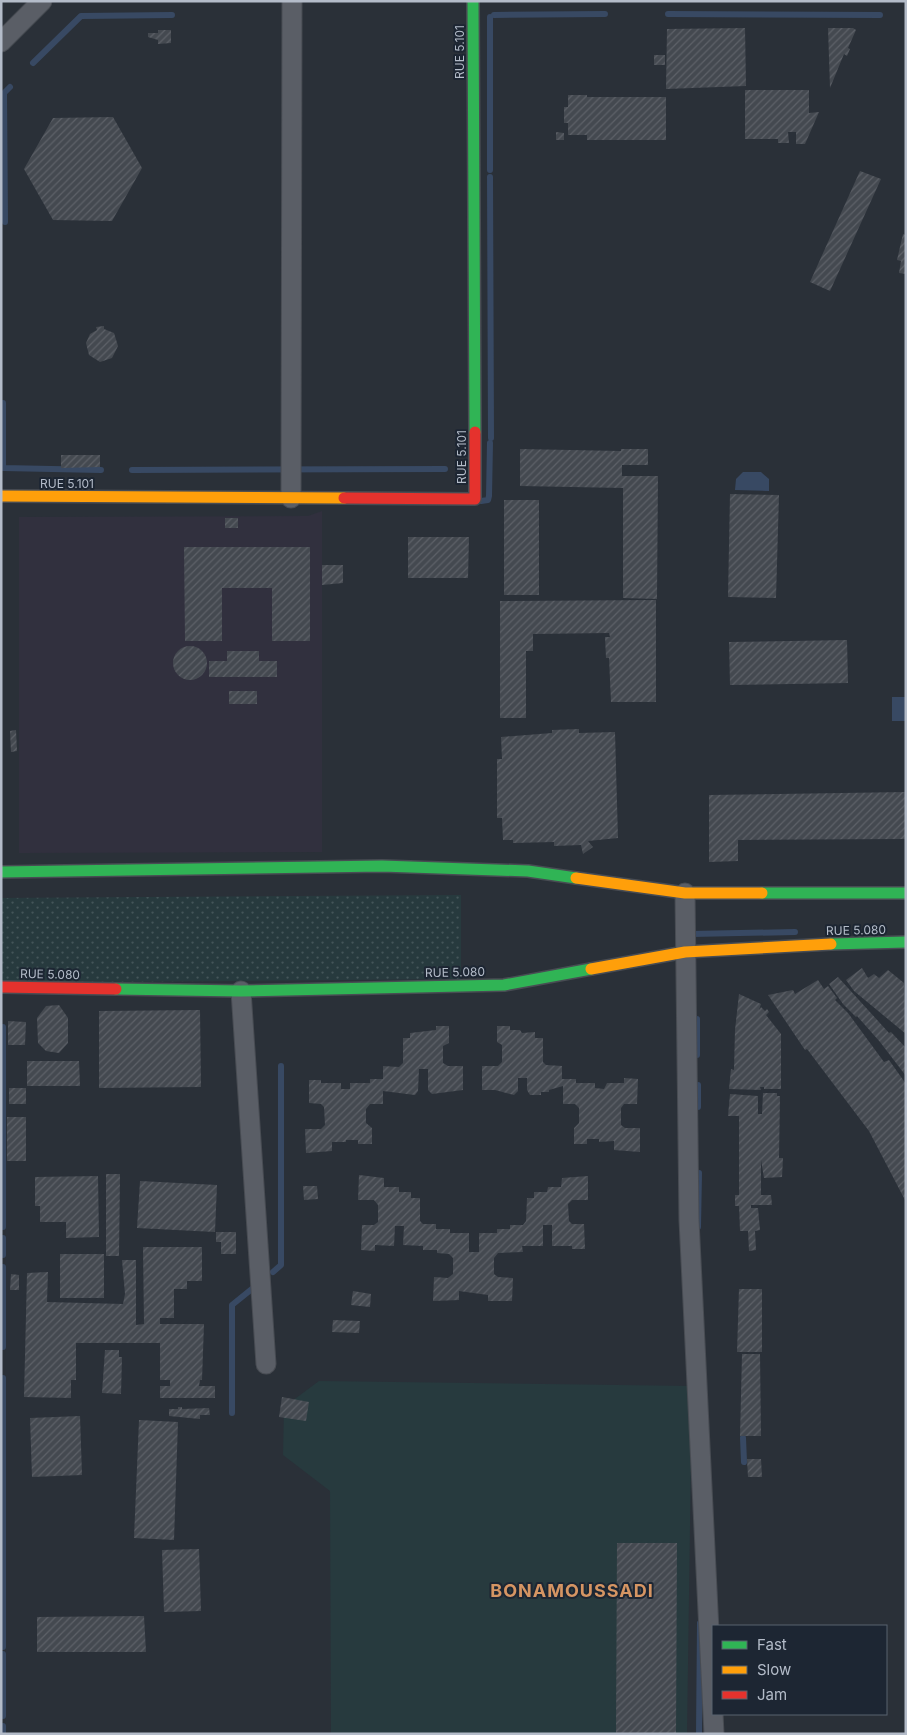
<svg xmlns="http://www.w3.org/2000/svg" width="907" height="1735" viewBox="0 0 907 1735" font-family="Inter,sans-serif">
  <defs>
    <pattern id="grass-dots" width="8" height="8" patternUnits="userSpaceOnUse" patternTransform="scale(1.25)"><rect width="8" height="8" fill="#273a3e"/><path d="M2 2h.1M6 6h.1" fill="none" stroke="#445559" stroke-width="1.8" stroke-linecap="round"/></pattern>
    <pattern id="building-hatch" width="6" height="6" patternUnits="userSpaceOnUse" patternTransform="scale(1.25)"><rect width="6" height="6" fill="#444950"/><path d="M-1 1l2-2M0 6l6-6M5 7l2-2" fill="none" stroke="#5d6168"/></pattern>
  </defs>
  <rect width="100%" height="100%" fill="#2a3038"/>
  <!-- medical -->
  <path fill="#31303e" d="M322 511V852L19 853V517L308 516Z"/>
  <!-- grass -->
  <path fill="url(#grass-dots)" d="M461 895V979L1 983V898Z"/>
  <!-- pitch -->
  <path fill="#273a3e" d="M319 1381 692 1386 687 1734H331L330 1491 283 1455 284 1407Z"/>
  <!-- water -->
  <g fill="#384963">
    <path d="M743 472H761L769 479V491L735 490 736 479Z"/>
    <rect x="892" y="697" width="14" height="24"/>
  </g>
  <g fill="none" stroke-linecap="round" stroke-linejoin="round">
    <!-- stream -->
    <g stroke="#384963" stroke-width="6">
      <path d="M668 14 880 15"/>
      <path d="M494 15 605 14"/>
      <path d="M490 17V170"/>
      <path d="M33 63 81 16 172 15"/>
      <path d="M490 177 491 438"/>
      <path d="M5 222 4 93 10 87"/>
      <path d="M3 403V468L101 470"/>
      <path d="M132 470 445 469"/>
      <path d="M481 501 488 500 489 496 490 443"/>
      <path d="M691 934 795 932"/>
      <path d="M697 1019V1055"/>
      <path d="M3 1027V1227"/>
      <path d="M698 1085V1107"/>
      <path d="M698 1227 699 1173"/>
      <path d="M3 1238V1255"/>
      <path d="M3 1267V1347"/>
      <path d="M273 1272 281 1265V1066"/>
      <path d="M232 1413V1305L258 1284"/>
      <path d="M743 1438 744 1462"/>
      <path d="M3 1647V1378"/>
      <path d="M3 1654V1716"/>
      <path d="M3 1726V1734"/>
      <path d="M699 1734 700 1623"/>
    </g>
  </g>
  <!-- building -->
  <g fill="url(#building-hatch)">
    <path d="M745 28 746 86 666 89 667 29Z"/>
    <path d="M828 28H853L856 30 848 48 850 49 847 56 844 54 830 88Z"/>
    <path d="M158 30H171V43L158 44V40L148 37V33H158Z"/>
    <rect x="654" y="55" width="11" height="10"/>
    <path d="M745 90H809V113L819 112 805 144H796V132H788L789 143H778V139H745Z"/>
    <path d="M568 95H587V97H666V140H587V135H568V123H564V107H568Z"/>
    <path d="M113 117 142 168 112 221 53 220 24 169 53 118Z"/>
    <path d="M556 132 564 133V140H556Z"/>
    <path d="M860 171 881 179 830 291 810 282Z"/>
    <path d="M903 234 906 235V274L899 273 901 261 897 260Z"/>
    <path d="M104 326V329L114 333 118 346 112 358 100 362 89 355 86 343 90 334 97 330 96 327Z"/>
    <path d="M520 449 621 451V449H648V465H622V476H658L657 599 623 598V488L520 486Z"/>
    <path d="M61 455H100V467L61 468Z"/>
    <path d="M730 494 779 495 776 598 728 597Z"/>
    <rect x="504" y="500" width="35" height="95"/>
    <rect x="225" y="518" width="13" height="10"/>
    <path d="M408 537H469L468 578H408Z"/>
    <path d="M184 547H310V641H272V588H222V641H185Z"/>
    <path d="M322 565H343V583L322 585Z"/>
    <path d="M656 600V702H611L609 658H606L605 637H610L609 633 533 634V651H526V718H500V601Z"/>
    <path d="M847 640 848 683 730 685 729 642Z"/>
    <circle cx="190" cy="663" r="17"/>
    <path d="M227 651H259V661H277V677H209V661H227Z"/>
    <rect x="229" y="691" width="28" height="13"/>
    <path d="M579 729V733L615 732 618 838 588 841 593 847 583 854 581 845 554 846V842L513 843V840H503L502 818H497V759H502L501 737 552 733V730Z"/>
    <path d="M16 730 17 751 11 752 10 731Z"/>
    <path d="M906 792V839L738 840V861L709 862V795Z"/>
    <path d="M862 968 868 978 874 974 879 978 888 970 904 983 906 1034 854 991 846 980Z"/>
    <path d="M838 977 889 1033 891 1032 906 1048V1076L880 1042 857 1016 856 1017 843 1004 829 984Z"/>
    <path d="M818 980 824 989 828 986 837 998 835 1000 848 1013 884 1062 889 1060 906 1084V1202L869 1131 807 1049 805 1050 768 995 793 990 795 994Z"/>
    <path d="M739 994 761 1004 759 1010 761 1007 765 1011 767 1009 769 1012 766 1015 781 1034V1089H764V1087H760L761 1090 729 1089 731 1069 734 1070 735 1030Z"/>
    <path d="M59 1005 68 1018V1043L59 1053 46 1051 38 1043 37 1018 46 1006Z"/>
    <path d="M200 1010 201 1087 99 1088V1011Z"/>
    <path d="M8 1021 26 1022 25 1045H8Z"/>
    <path d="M436 1026H449V1043L443 1046V1063L448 1066H463V1090L432 1094 428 1090V1069H419L418 1091 415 1095 383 1091V1104H370L366 1109V1123L372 1128V1144H358V1140H346V1142H332V1151L306 1153 305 1129H321L325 1125 324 1107 321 1104 309 1103V1080H321V1083H341V1089H350V1083H370V1079H383V1066L399 1067 403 1063V1038H410V1033L436 1030Z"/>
    <path d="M497 1026H510V1030H520L522 1033 535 1032V1038H543V1062L546 1065 562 1066V1079H576V1083H595V1088L604 1089 607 1083H624V1078L638 1079 637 1104H624L621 1108V1125L625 1128H640V1152L614 1150V1141L599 1142V1139H587V1144H574V1128L579 1123V1108L575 1104H563V1086L549 1090V1092H541V1095H530L527 1090V1078H518V1091L514 1095 495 1090H482V1066H498L502 1062V1045L497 1042Z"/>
    <path d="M27 1061H79L80 1086H27Z"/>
    <rect x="9" y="1088" width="17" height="16"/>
    <path d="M763 1093H777V1096H780L779 1158H783L782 1177 764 1178 761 1160V1195H771L772 1205H751V1208H758L760 1230 755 1231 756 1250 749 1251 748 1231H740L739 1206H735V1195H739V1116H728L730 1094 758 1096V1114H762Z"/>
    <rect x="7" y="1117" width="19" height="44"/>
    <path d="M106 1174H120L119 1256H106Z"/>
    <path d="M359 1175 384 1178V1187H399V1192H411V1198H420V1221L423 1224H436V1229H450V1233H469V1252H479V1233H497V1229H510V1225H523L526 1221 527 1198H534V1192H547L548 1187H561L562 1178 588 1176V1200H572L568 1204 569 1221 572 1224H584L585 1249H572V1246H552V1225H543V1246H522L523 1252 498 1253 494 1258V1274L498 1277 513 1278 512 1301H488V1295L459 1291V1300L433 1301 434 1277 448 1278 453 1274V1258L449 1254 437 1253V1250H423V1246L403 1245 404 1226H395L394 1246 375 1245V1251L361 1250 362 1225H374L378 1222V1205L374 1200H358Z"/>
    <path d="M98 1176 99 1237 66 1238V1222H40V1206H35V1177Z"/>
    <path d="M140 1181 217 1185 215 1232 137 1228Z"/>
    <path d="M303 1186H317L318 1199 304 1200Z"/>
    <path d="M216 1232H236V1254H221V1242H216Z"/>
    <path d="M143 1247H202V1281H187V1289H174V1318H160V1324H204L202 1380H200L199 1386H215V1398H160V1386H170V1380H160V1343H76V1380H71V1398L24 1397 27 1273 48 1272 47 1302 123 1304 125 1294 122 1260H136V1325L144 1324Z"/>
    <rect x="60" y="1254" width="44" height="44"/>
    <path d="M11 1274 19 1275V1290H10Z"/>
    <path d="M739 1289H762V1352H737Z"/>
    <path d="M353 1291 371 1294 370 1307 351 1305Z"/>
    <path d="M333 1320 360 1321 359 1333 332 1332Z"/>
    <path d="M105 1350H119V1357H122L121 1394 102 1393Z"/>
    <path d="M742 1354H760L761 1436H740Z"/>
    <path d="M282 1397 309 1402 306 1421 279 1417Z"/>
    <path d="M178 1407H182V1409L209 1408 210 1415H200V1419L169 1416V1409H178Z"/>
    <path d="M80 1416 82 1475 32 1477 30 1418Z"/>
    <path d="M139 1420 178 1422 174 1540 134 1538Z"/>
    <path d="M747 1459H761L762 1477H748Z"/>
    <path d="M617 1543H677L676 1734H616Z"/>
    <path d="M199 1549 201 1611 164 1612 162 1550Z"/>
    <path d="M144 1616 146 1652H37V1617Z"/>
  </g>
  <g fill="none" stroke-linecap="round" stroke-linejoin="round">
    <defs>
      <g id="street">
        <path d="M1 42 42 1"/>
        <path d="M291 498 292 1"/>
        <path d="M685 893 689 1220 714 1734"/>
        <path d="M241 991 266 1364"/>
      </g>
      <g id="fast">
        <path d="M473 1 475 432"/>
        <path d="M1 872 382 866 528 871 576 878"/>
        <path d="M762 893H906"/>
        <path d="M831 944 906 942"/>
        <path d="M116 989 241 991 504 985 591 969"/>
      </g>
      <g id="slow">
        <path d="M1 496 344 498"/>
        <path d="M576 878 685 893H762"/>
        <path d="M591 969 685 952 831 944"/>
      </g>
      <g id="jam">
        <path d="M344 498 475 499V432"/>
        <path d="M1 987 116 989"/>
      </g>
    </defs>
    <!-- street casing -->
    <use href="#street" stroke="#484c53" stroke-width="21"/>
    <!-- fast casing -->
    <use href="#fast" stroke="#484c53" stroke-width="14"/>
    <!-- slow casing -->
    <use href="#slow" stroke="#484c53" stroke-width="14"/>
    <!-- jam casing -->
    <use href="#jam" stroke="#484c53" stroke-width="14"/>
    <!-- street -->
    <use href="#street" stroke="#5a5e66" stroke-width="19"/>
    <!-- fast -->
    <use href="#fast" stroke="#30b455" stroke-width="11"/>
    <!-- slow -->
    <use href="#slow" stroke="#ff9f0a" stroke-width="11"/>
    <!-- jam -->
    <use href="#jam" stroke="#e5322d" stroke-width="11"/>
  </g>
  <g text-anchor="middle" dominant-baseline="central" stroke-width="4" stroke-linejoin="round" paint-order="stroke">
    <!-- street labels -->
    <g font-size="12" fill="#b4bcc9" stroke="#1d2633">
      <text transform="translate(459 52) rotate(-90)">RUE 5.101</text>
      <text transform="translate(461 457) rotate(-90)">RUE 5.101</text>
      <text x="67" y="483">RUE 5.101</text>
      <text transform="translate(856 930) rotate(-1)">RUE 5.080</text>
      <text transform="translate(455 972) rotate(-1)">RUE 5.080</text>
      <text transform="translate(50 974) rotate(1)">RUE 5.080</text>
    </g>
    <!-- district labels -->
    <g font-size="18" font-weight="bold" letter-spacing="1" fill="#d59563" stroke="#1d2633">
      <text x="572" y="1590">BONAMOUSSADI</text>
    </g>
  </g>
  <!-- border -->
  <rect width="907" height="1735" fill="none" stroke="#b4bcc9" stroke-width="5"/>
  <!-- legend -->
  <rect x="712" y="1625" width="175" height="90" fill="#1d2633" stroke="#59626f"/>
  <rect x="722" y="1641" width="25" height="8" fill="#30b455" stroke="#59626f"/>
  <text x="757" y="1650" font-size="15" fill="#b4bcc9">Fast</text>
  <rect x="722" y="1666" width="25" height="8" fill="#ff9f0a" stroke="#59626f"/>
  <text x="757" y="1675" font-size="15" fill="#b4bcc9">Slow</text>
  <rect x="722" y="1691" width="25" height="8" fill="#e5322d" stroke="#59626f"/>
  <text x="757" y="1700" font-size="15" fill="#b4bcc9">Jam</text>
</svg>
